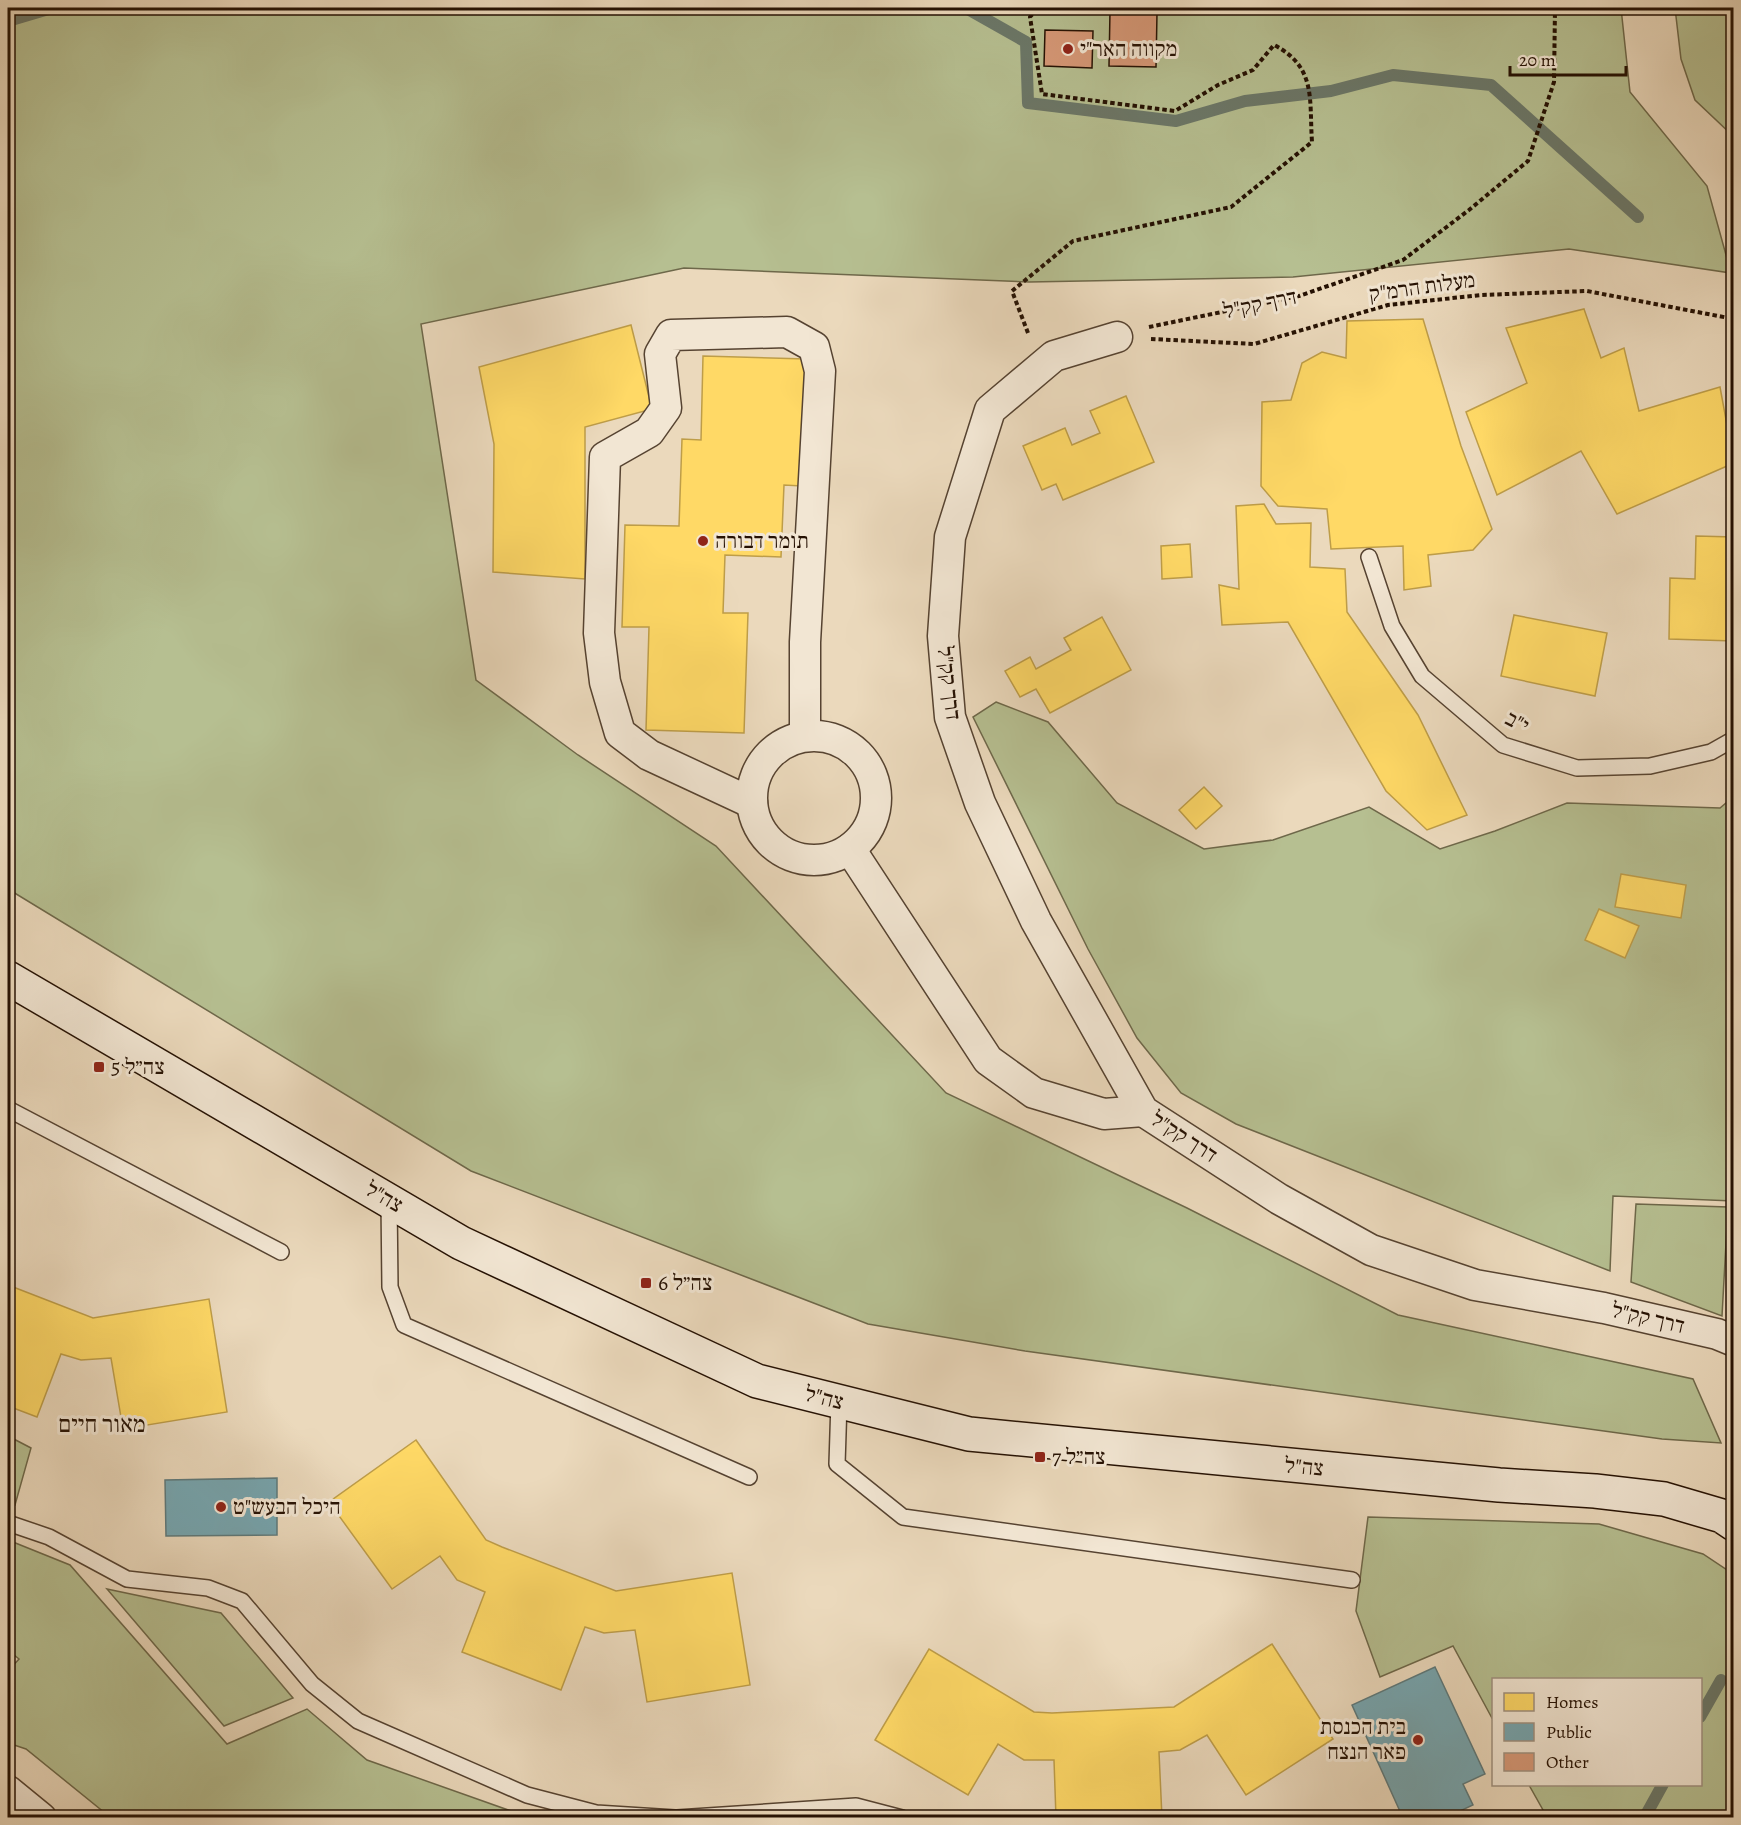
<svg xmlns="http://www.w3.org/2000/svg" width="1741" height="1825" viewBox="0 0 1741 1825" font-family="Alegreya,'Frank Ruhl Libre',serif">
  <rect width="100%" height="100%" fill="#ebd9bc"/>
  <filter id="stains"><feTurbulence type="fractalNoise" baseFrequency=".00333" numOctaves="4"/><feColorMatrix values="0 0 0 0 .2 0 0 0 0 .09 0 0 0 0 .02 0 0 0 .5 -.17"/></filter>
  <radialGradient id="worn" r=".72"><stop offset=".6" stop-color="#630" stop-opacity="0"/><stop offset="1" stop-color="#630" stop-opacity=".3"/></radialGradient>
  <!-- green -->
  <g fill="#b6bf91" stroke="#6e684a" stroke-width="1.5">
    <path d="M8 8H1621L1630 92 1707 186 1731 273 1569 249 1293 277 1029 282 684 268 421 324 476 680 578 755 716 846 946 1093 1187 1208 1398 1315 1693 1379 1721 1443 1662 1439 1025 1351 868 1324 471 1171 8 889Z"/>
    <path d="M1675 8H1727L1733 30V136L1695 100 1681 59Z"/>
    <path d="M996 702 1048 722 1117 803 1204 849 1273 840 1369 807 1440 849 1495 831 1567 803 1720 808 1733 797V1201L1613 1196 1610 1271 1236 1124 1181 1093 1137 1038 1088 949 973 717Z"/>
    <path d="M1636 1204 1728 1207 1722 1316 1631 1282Z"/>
    <path d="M8 1436 31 1448 15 1505 8 1502Z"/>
    <path d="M1368 1517 1599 1524 1703 1554 1733 1574V1817H1547L1529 1785 1700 1784V1680H1494L1493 1720 1453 1646 1380 1677 1356 1611Z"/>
    <path d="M8 1540 70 1565 227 1744 307 1709 367 1760 528 1817H110L26 1749 8 1743V1671L19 1659 8 1650Z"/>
    <path d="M107 1589 221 1613 293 1698 224 1726Z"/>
  </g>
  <!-- homes -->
  <g fill="#ffd966" stroke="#be9d48" stroke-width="1.5">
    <path d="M1584 309 1601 358 1624 348 1639 411 1720 387 1734 463 1617 514 1581 451 1497 495 1466 412 1527 383 1506 328Z"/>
    <path d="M1423 319 1461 446 1492 529 1473 550 1428 555 1431 586 1404 590 1403 546 1331 549 1327 509 1278 506 1261 486 1262 402 1291 400 1302 363 1322 352 1346 358 1347 321Z"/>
    <path d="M631 325 652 409 585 427V579L493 572 494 444 479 367Z"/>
    <path d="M703 356 806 359 802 486 784 485 781 557 725 555 723 613H748L744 733 646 730 649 627H622L625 525 679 526 682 439 701 440Z"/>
    <path d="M1126 396 1154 462 1063 500 1056 484 1042 490 1023 446 1065 428 1072 445 1100 433 1090 411Z"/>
    <path d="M1264 504 1276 524 1311 523 1310 567 1345 569 1347 612 1418 715 1467 815 1427 830 1386 791 1288 622 1222 625 1219 585 1239 589 1236 506Z"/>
    <path d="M1696 536 1734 537V641L1669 639 1670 578 1695 579Z"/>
    <path d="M1190 544 1192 577 1162 579 1161 546Z"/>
    <path d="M1514 615 1607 633 1595 696 1501 676Z"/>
    <path d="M1102 617 1131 670 1050 713 1036 689 1020 697 1005 671 1030 657 1036 669 1071 650 1064 638Z"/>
    <path d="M1204 787 1222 806 1196 829 1179 810Z"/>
    <path d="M1621 874 1686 885 1681 918 1615 907Z"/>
    <path d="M1599 909 1639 926 1625 958 1585 940Z"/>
    <path d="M8 1285 93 1318 209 1299 227 1412 123 1429 111 1358 81 1360 61 1354 37 1417 8 1406Z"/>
    <path d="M416 1440 486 1540 502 1547 616 1591 732 1573 750 1685 647 1702 635 1630 604 1633 585 1627 561 1690 462 1652 485 1592 457 1580 440 1556 392 1589 329 1502Z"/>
    <path d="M1272 1644 1333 1739 1246 1795 1207 1735 1180 1750 1159 1752 1162 1818H1056L1054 1760H1024L998 1744 968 1795 875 1740 929 1649 1034 1712 1052 1713 1174 1707Z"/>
  </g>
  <!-- public -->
  <g fill="#76a5af" stroke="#5e797b" stroke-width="1.5">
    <path d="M277 1478V1535L166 1536 165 1480Z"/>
    <path d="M1435 1667 1485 1774 1463 1784 1473 1805 1445 1818H1403L1352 1705Z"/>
  </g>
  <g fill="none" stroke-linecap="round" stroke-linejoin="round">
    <!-- stream -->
    <g stroke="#6b7768" stroke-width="12">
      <path d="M966 8 1026 42 1028 103 1176 121 1245 101 1331 91 1393 75 1491 85 1638 217"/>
      <path d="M8 21 52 8"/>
      <path d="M1700 1717 1721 1680"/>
      <path d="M1641 1818 1647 1813 1663 1784"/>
    </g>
  </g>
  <!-- building -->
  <g fill="#d69877" stroke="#251103" stroke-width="1.5">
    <path d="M1110 11 1157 13 1156 67 1109 66Z"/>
    <path d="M1045 30 1093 31 1092 68 1044 66Z"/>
  </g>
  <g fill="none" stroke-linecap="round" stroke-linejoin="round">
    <defs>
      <g id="lane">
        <path d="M1369 557 1392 626 1422 676 1503 745 1577 768 1650 766 1711 752 1734 739"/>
        <path d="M8 1109 281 1252"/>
        <path d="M389 1200 390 1287 404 1325 749 1477"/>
        <path d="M839 1402 837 1464 903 1517 1352 1580"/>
        <path d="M8 1523 49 1537 127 1579 208 1588 242 1601 312 1684 358 1721 527 1795 596 1813 675 1818"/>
        <path d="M677 1818 856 1806 902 1818"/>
      </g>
      <g id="street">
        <path d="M1117 337 1054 356 990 410 950 537 943 636 950 717 980 803 1036 921 1143 1111 1279 1199 1371 1250 1475 1285 1604 1308 1717 1334 1734 1341"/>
        <circle cx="814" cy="798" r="62"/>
        <path d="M752 803 649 755 620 733 605 682 599 633 605 457 649 432 666 408 660 354 671 335 787 332 814 347 820 371 805 642V736"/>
        <path d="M850 849 988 1060 1034 1093 1104 1114 1143 1111"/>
        <path d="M8 1791 41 1818"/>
      </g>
      <path id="secondary" d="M8 978 461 1243 757 1381 969 1434 1499 1485 1595 1491 1664 1499 1722 1516 1734 1524"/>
    </defs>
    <!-- lane casing -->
    <use href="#lane" stroke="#564331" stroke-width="18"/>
    <!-- street casing -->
    <use href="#street" stroke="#564331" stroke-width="33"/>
    <!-- secondary casing -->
    <use href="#secondary" stroke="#251103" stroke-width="36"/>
    <!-- path -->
    <g stroke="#251103" stroke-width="4" stroke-dasharray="4.5 3" stroke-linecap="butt">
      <path d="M1149 327 1299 296 1403 260 1469 210 1528 161 1554 82 1555 8"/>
      <path d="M1028 333 1012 291 1073 241 1231 207 1312 142C1309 100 1317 67 1274 45L1253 70 1218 85 1175 111 1042 94 1030 17 1038 8"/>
      <path d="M1151 339 1254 344 1388 305 1481 295 1587 291 1734 319"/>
    </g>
    <!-- lane -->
    <use href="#lane" stroke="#f2e6d3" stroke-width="15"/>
    <!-- street -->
    <use href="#street" stroke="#f2e6d3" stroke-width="30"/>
    <!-- secondary -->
    <use href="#secondary" stroke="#f2e6d3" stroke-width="33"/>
  </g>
  <!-- markers -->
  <g fill="#8f2418" stroke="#f2e6d3" stroke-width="2">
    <circle cx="1068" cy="49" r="6"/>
    <circle cx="703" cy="541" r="6"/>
    <rect x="93" y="1061" width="12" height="12" rx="3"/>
    <rect x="640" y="1277" width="12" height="12" rx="3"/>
    <rect x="1034" y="1451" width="12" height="12" rx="3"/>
    <circle cx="221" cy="1507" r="6"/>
    <circle cx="1418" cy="1740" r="6"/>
  </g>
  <g text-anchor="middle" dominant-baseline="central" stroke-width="6" stroke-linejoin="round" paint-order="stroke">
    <!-- poi labels -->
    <g font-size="22" fill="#251103" stroke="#f2e6d3" text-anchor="start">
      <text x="1080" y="49">מקווה האר"י</text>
      <text x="715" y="541">תומר דבורה</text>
      <text x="111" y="1067">צה״ל 5</text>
      <text x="658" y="1283">צה״ל 6</text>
      <text x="1052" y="1457">צה״ל 7</text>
      <text x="233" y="1507">היכל הבעש"ט</text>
      <text x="1406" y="1727" text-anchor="end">בית הכנסת<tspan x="1406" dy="25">פאר הנצח</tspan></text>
    </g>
    <!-- street labels -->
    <g font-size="22" fill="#251103" stroke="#f2e6d3">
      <text transform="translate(1422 287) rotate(-8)">מעלות הרמ"ק</text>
      <text transform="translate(1260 304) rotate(-12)">דרך קק"ל</text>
      <text transform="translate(949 683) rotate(83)">דרך קק"ל</text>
      <text transform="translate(1517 722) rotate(28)">י"ב</text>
      <text transform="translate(1184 1137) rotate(33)">דרך קק"ל</text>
      <text transform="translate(384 1197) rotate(30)">צה"ל</text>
      <text transform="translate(1648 1318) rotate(13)">דרך קק"ל</text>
      <text transform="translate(824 1398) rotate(14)">צה"ל</text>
      <text transform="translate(1304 1467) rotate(5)">צה"ל</text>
    </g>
    <!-- neighbourhood labels -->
    <g font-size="24" fill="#251103" stroke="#f2e6d3">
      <text x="102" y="1424">מאור חיים</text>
    </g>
  </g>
  <!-- margin -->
  <rect width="1741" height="1825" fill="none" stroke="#ebd9bc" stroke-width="30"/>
  <rect x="9" y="9" width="1723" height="1807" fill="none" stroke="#251103" stroke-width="3"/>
  <rect x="15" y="15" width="1711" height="1795" fill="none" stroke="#251103" stroke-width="1.5"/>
  <!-- legend -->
  <rect x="1492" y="1678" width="210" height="108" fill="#f2e6d3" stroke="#a09180" stroke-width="1.5"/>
  <rect x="1504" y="1693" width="30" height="18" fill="#ffd966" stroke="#a09180" stroke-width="1.5"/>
  <text x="1546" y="1708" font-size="18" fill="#251103">Homes</text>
  <rect x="1504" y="1723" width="30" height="18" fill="#76a5af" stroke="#a09180" stroke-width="1.5"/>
  <text x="1546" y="1738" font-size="18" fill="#251103">Public</text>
  <rect x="1504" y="1753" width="30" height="18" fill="#d69877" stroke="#a09180" stroke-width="1.5"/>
  <text x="1546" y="1768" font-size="18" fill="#251103">Other</text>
  <!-- scale -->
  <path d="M1510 66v9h116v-9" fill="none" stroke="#251103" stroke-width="3"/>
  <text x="1519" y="66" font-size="18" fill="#251103" stroke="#f2e6d3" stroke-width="4.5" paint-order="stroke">20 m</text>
  <rect width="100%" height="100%" filter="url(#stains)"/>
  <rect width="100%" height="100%" fill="url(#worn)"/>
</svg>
